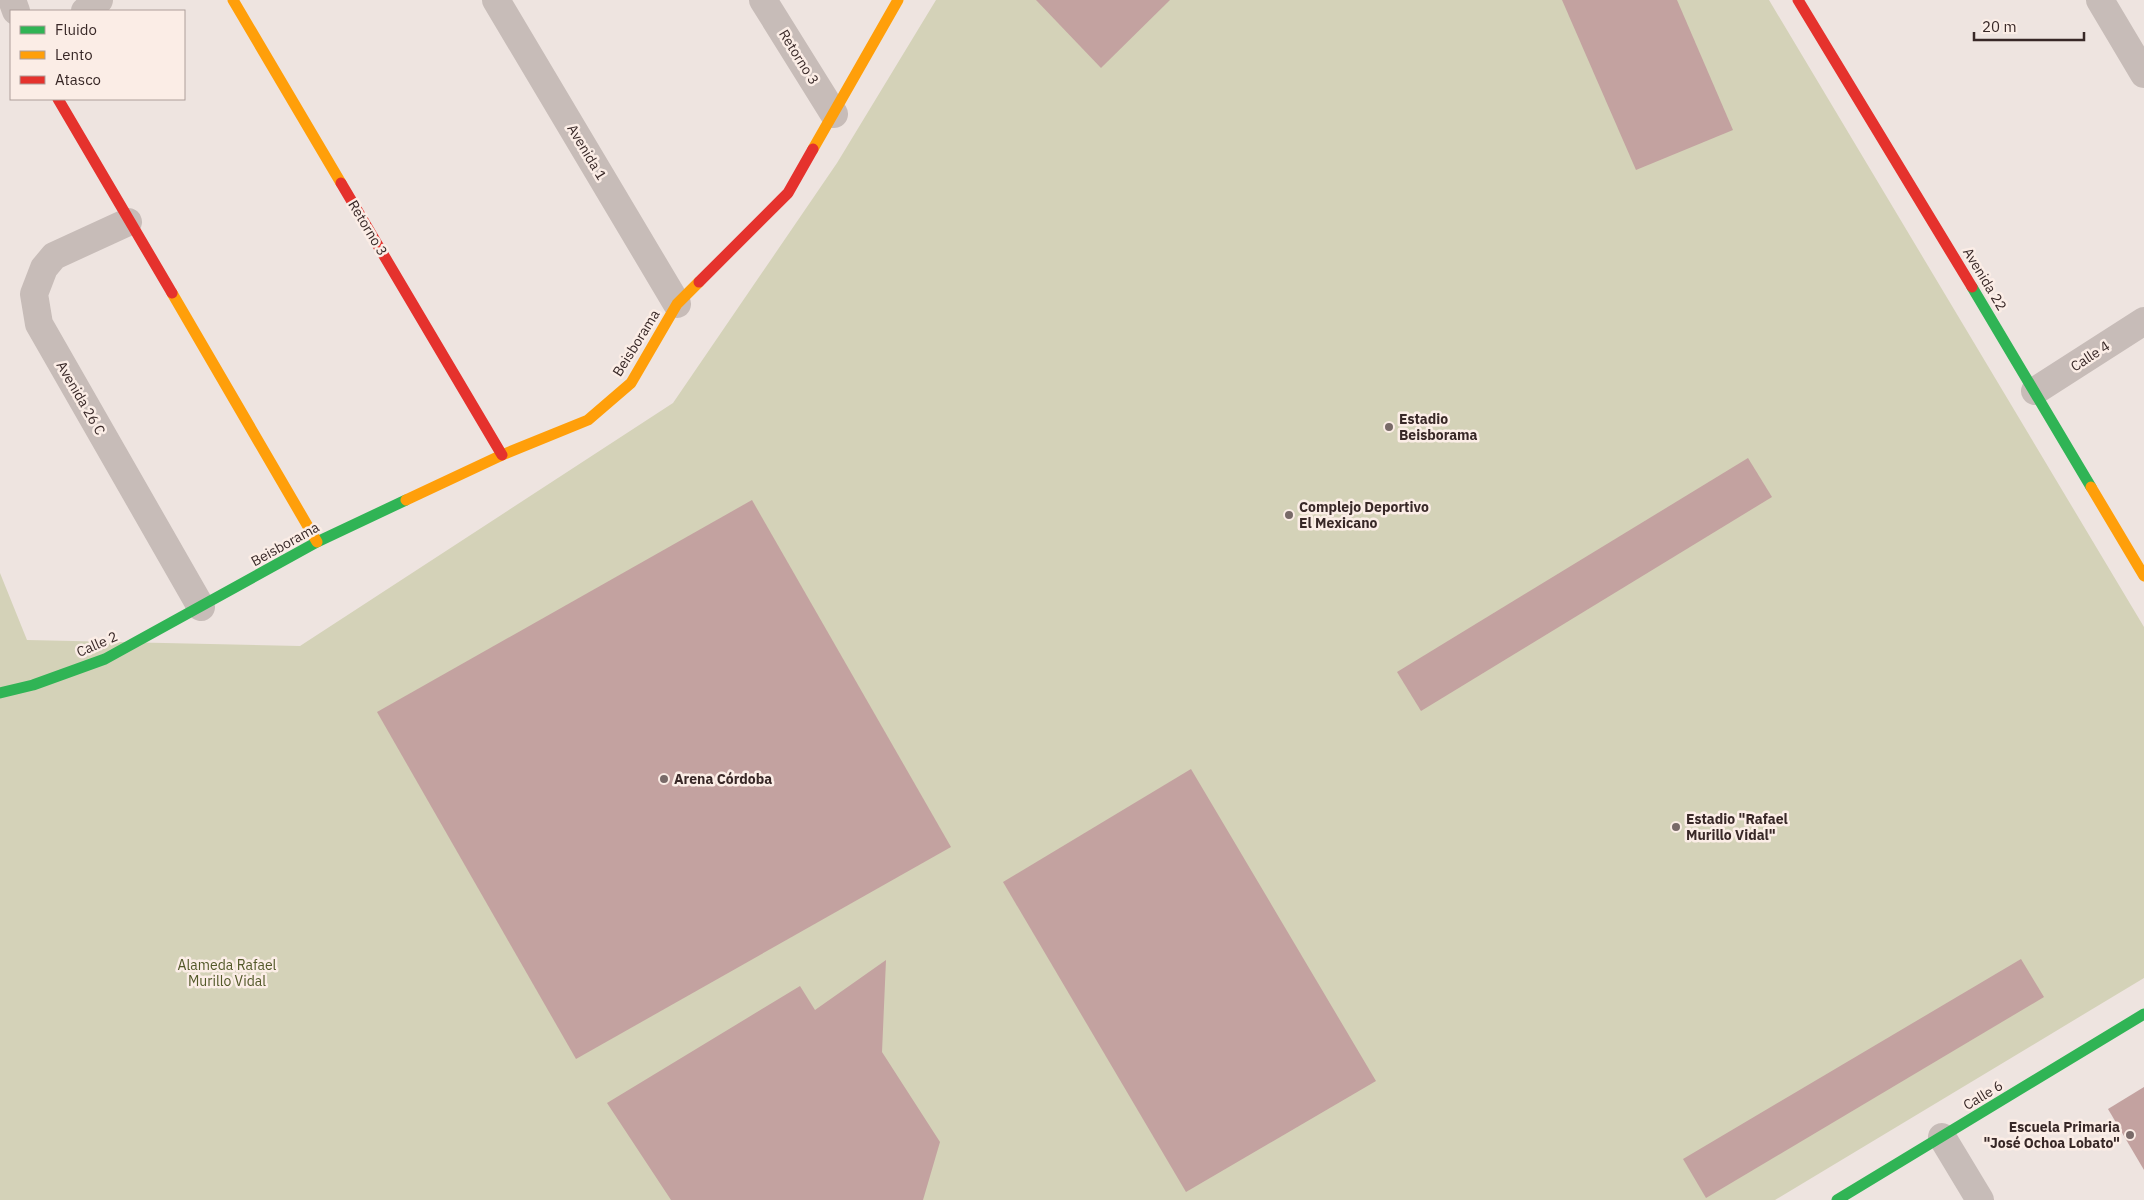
<svg xmlns="http://www.w3.org/2000/svg" width="2144" height="1200" viewBox="0 0 2144 1200" font-family="'IBM Plex Sans',sans-serif">
  <rect width="100%" height="100%" fill="#eee4e0"/>
  <!-- green -->
  <path fill="#d4d2b8" d="M936 0H1769L2144 627V978L1775 1200H0V573L27 640 300 646 673 403 837 163Z"/>
  <!-- building -->
  <g fill="#c3a2a0">
    <path d="M1036 0H1170L1101 68Z"/>
    <path d="M1562 0H1677L1733 130 1636 170Z"/>
    <path d="M1748 458 1772 497 1421 711 1397 672Z"/>
    <path d="M752 500 951 847 576 1059 377 712Z"/>
    <path d="M1191 769 1376 1081 1186 1192 1003 882Z"/>
    <path d="M2021 959 2044 997 1706 1198 1683 1159Z"/>
    <path d="M886 960 882 1052 940 1142 923 1200H671L607 1103 800 986 815 1010Z"/>
    <path d="M2144 1087V1170L2108 1109Z"/>
  </g>
  <g fill="none" stroke-linecap="round" stroke-linejoin="round">
    <!-- street -->
    <g stroke="#c7bcb8" stroke-width="28">
      <path d="M12 0 16 11"/>
      <path d="M496 0 677 304"/>
      <path d="M763 0 834 114"/>
      <path d="M2100 0 2144 74"/>
      <path d="M85 11 99 0"/>
      <path d="M128 222 54 256 44 268 34 294 39 324 201 607"/>
      <path d="M2035 391 2144 321"/>
      <path d="M1942 1137 1980 1200"/>
    </g>
    <!-- fast -->
    <g stroke="#30b455" stroke-width="11">
      <path d="M1972 287 2091 487"/>
      <path d="M0 693 33 685 105 659 317 542 406 500"/>
      <path d="M1837 1200 2144 1014"/>
    </g>
    <!-- slow -->
    <g stroke="#ff9f0a" stroke-width="11">
      <path d="M233 0 341 183"/>
      <path d="M813 149 898 0"/>
      <path d="M172 293 317 542"/>
      <path d="M2091 487 2144 576"/>
      <path d="M406 500 502 455 588 420 631 383 677 304 699 282"/>
    </g>
    <!-- jam -->
    <g stroke="#e5322d" stroke-width="11">
      <path d="M1798 0 1972 287"/>
      <path d="M58 99 172 293"/>
      <path d="M341 183 502 455"/>
      <path d="M699 282 788 193 813 149"/>
    </g>
  </g>
  <!-- markers -->
  <g fill="#786a68" stroke="#fbede6" stroke-width="2">
    <circle cx="1389" cy="427" r="5"/>
    <circle cx="1289" cy="515" r="5"/>
    <circle cx="664" cy="779" r="5"/>
    <circle cx="1676" cy="827" r="5"/>
    <circle cx="2130" cy="1135" r="5"/>
  </g>
  <g text-anchor="middle" dominant-baseline="central" stroke-width="5" stroke-linejoin="round" paint-order="stroke">
    <!-- street labels -->
    <g font-size="14" fill="#382827" stroke="#fbede6">
      <text transform="translate(799 57) rotate(58)">Retorno 3</text>
      <text transform="translate(587 152) rotate(59)">Avenida 1</text>
      <text transform="translate(368 228) rotate(59)">Retorno 3</text>
      <text transform="translate(1985 279) rotate(59)">Avenida 22</text>
      <text transform="translate(636 343) rotate(-58)">Beisborama</text>
      <text transform="translate(2090 356) rotate(-33)">Calle 4</text>
      <text transform="translate(81 398) rotate(60)">Avenida 26 C</text>
      <text transform="translate(285 544) rotate(-29)">Beisborama</text>
      <text transform="translate(97 644) rotate(-24)">Calle 2</text>
      <text transform="translate(1983 1095) rotate(-31)">Calle 6</text>
    </g>
    <!-- poi labels -->
    <g font-size="14" font-weight="bold" fill="#382827" stroke="#fbede6" text-anchor="start">
      <text x="1399" y="419">Estadio<tspan x="1399" dy="16">Beisborama</tspan></text>
      <text x="1299" y="507">Complejo Deportivo<tspan x="1299" dy="16">El Mexicano</tspan></text>
      <text x="674" y="779">Arena Córdoba</text>
      <text x="1686" y="819">Estadio "Rafael<tspan x="1686" dy="16">Murillo Vidal"</tspan></text>
      <text x="2120" y="1127" text-anchor="end">Escuela Primaria<tspan x="2120" dy="16">"José Ochoa Lobato"</tspan></text>
    </g>
    <!-- park labels -->
    <g font-size="14" fill="#525828" stroke="#fbede6">
      <text x="227" y="965">Alameda Rafael<tspan x="227" dy="16">Murillo Vidal</tspan></text>
    </g>
  </g>
  <!-- legend -->
  <rect x="10" y="10" width="175" height="90" fill="#fbede6" stroke="#ad9e9a"/>
  <rect x="20" y="26" width="25" height="8" fill="#30b455" stroke="#ad9e9a"/>
  <text x="55" y="35" font-size="15" fill="#382827">Fluido</text>
  <rect x="20" y="51" width="25" height="8" fill="#ff9f0a" stroke="#ad9e9a"/>
  <text x="55" y="60" font-size="15" fill="#382827">Lento</text>
  <rect x="20" y="76" width="25" height="8" fill="#e5322d" stroke="#ad9e9a"/>
  <text x="55" y="85" font-size="15" fill="#382827">Atasco</text>
  <!-- scale -->
  <path d="M1974 32v8h110v-8" fill="none" stroke="#382827" stroke-width="2.5"/>
  <text x="1982" y="32" font-size="15" fill="#382827" stroke="#fbede6" stroke-width="4" paint-order="stroke">20 m</text>
</svg>
